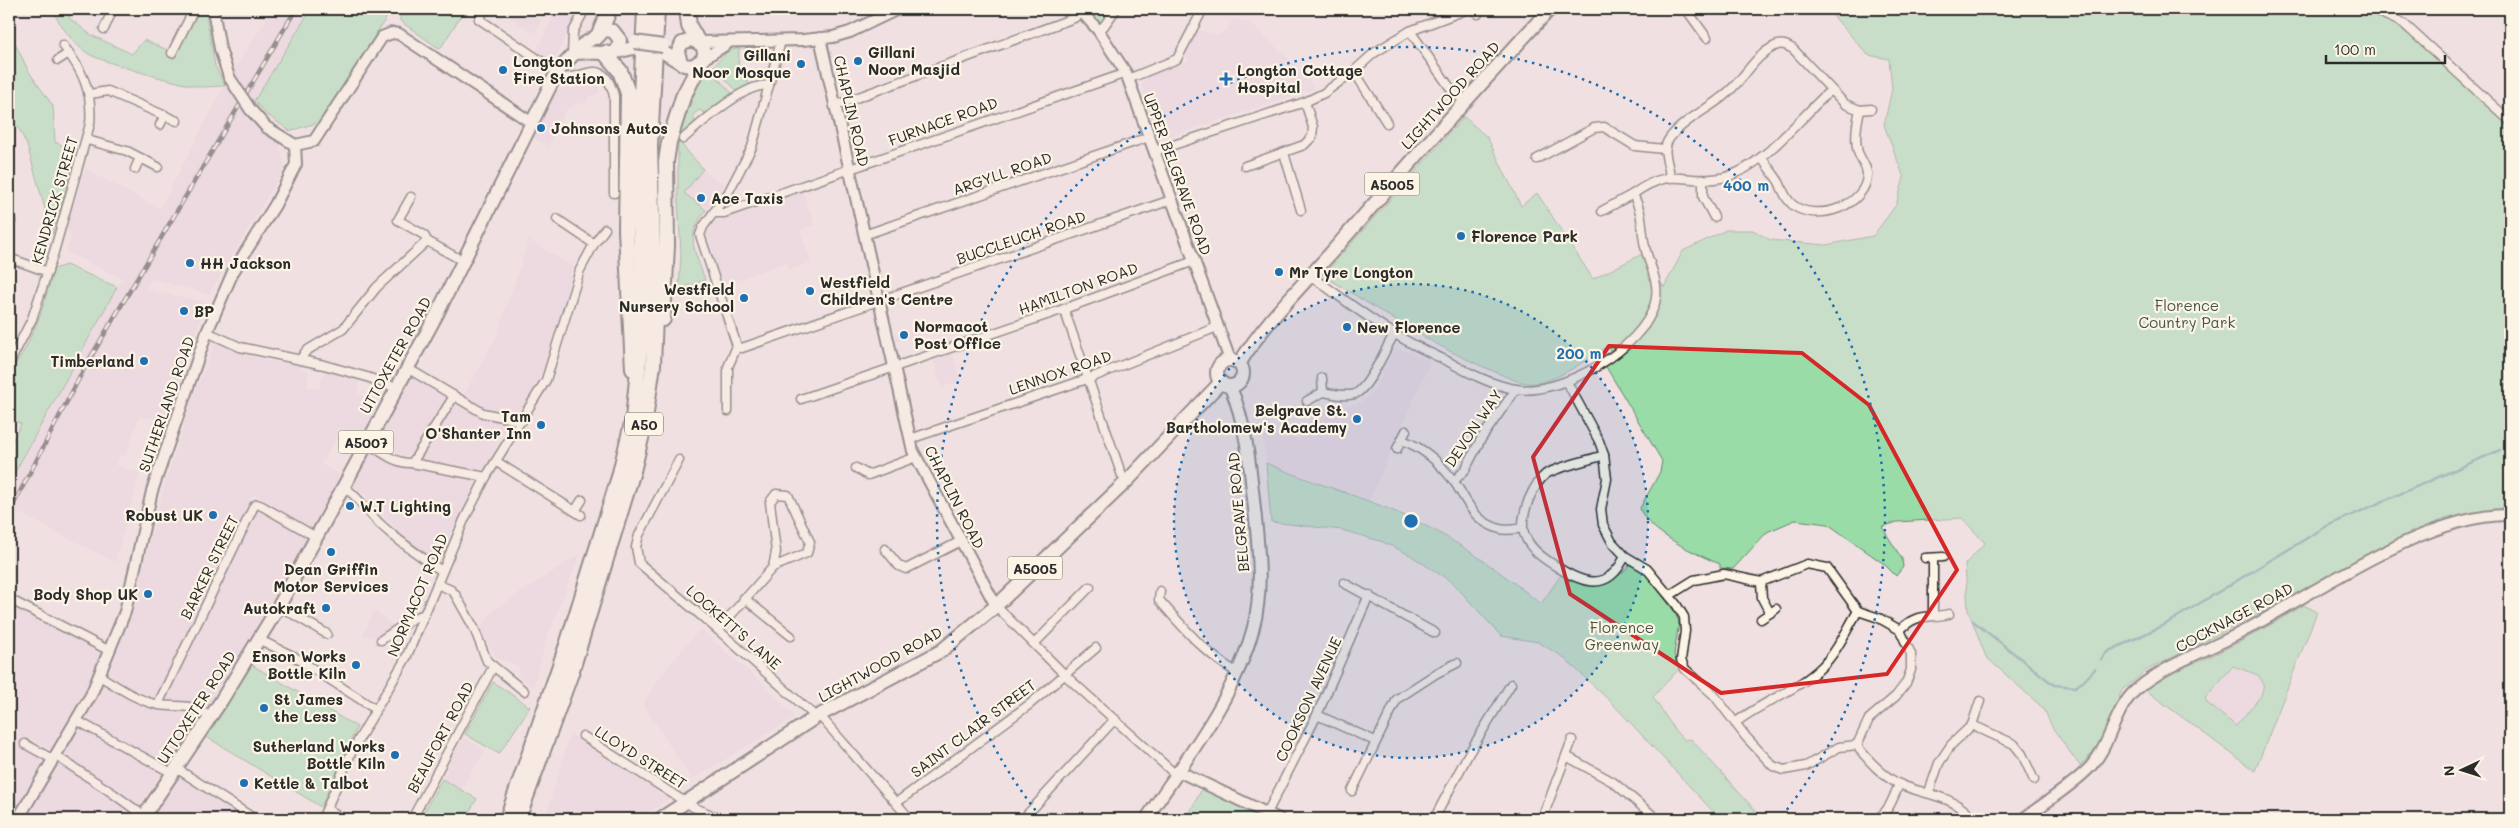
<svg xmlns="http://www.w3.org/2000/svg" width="2519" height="828" viewBox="0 0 2519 828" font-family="Mali,sans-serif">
  <rect width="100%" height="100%" fill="#f0e0e1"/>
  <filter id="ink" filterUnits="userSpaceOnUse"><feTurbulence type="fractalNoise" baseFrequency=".02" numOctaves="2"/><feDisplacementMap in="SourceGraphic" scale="10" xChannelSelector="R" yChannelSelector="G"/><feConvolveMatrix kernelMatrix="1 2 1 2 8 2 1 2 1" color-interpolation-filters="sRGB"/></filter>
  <g filter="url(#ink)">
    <!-- built -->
    <g fill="#e8d1de">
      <path d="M273 9H311L246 118 279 144 285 167 209 294 151 279 146 290 206 302 169 410 157 419 139 416 126 456 120 455 115 465 140 473 115 562 20 513 9 531V483L122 278 66 252 72 236 66 230 85 169 160 209 229 77Z"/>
      <path d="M517 9H522L541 20 534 33 511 18Z"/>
      <path d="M557 9H579L552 64 536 52Z"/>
      <path d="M1233 19 1250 23 1302 72 1314 89 1170 136 1161 134 1158 132 1142 86 1145 76 1188 61 1186 50 1195 30 1218 35 1228 29Z"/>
      <path d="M596 78 600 93 588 97 587 102 573 105 565 111 548 146 532 137 554 91Z"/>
      <path d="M702 170 725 185 706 210 684 193Z"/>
      <path d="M803 192 814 225 800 231 811 262 790 270 787 262 723 285 707 234 712 223Z"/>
      <path d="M529 240 573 266 549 361 522 409 514 414 490 411 463 397 497 335Z"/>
      <path d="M926 327 928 334 897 341 895 334Z"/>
      <path d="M215 343 264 360 302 366 301 370 308 371 307 387 319 389 325 370 358 381V393L364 397 361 401 376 410 356 446 336 438 321 464 340 475 312 528 255 494 251 498 156 699 108 676 130 618 164 486 193 398Z"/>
      <path d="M1395 347 1431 361 1369 502 1266 463 1262 430 1299 439 1315 408 1356 405 1371 394Z"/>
      <path d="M952 354 961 381 942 387 933 360Z"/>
      <path d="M409 377 445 398 415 452 404 457 375 441Z"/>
      <path d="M455 399 481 417 503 423 504 430 486 467 480 470 419 458Z"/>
      <path d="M369 448 397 465 472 477 474 483 472 490 439 558 428 557 398 532 365 495 350 484Z"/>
      <path d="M257 510H262L309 536 267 614 206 708 196 704 169 703 166 701 254 513Z"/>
      <path d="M580 554 547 638 533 688 518 676 520 667 508 661 497 659 480 629 494 610Z"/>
      <path d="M9 602 75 640 102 652 83 694 50 749 28 737 22 745 44 759 10 819Z"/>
      <path d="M374 610 397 629 382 637 363 636Z"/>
      <path d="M700 629 773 693 794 717 692 780 643 704 659 678Z"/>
      <path d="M2233 666 2258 675 2264 684 2261 696 2236 726 2207 703 2205 698Z"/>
      <path d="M101 683 128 696 201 714 139 806 116 788 64 756Z"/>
      <path d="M570 734 668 799 641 819H545Z"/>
      <path d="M463 737 485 751 460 790 442 779Z"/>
      <path d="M58 762 110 793 134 813 130 819H25Z"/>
      <path d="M179 774 244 819H148Z"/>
    </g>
    <!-- green -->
    <g fill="#99dca8" stroke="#62846a" fill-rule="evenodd">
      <path d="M51 9H74L69 18 91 35 132 54 144 40 172 52 194 9H205L215 66 225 86C217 86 209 87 202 87 186 86 100 62 87 53 71 42 61 25 51 9Z"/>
      <path d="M311 9H392L341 89 323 121 290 131 266 114 254 101Z"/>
      <path d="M406 9H454L462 14 440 49 400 21V17Z"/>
      <path d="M1087 9H1110L1103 22H1100Z"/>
      <path d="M1827 9H2372L2431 50 2510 121V516L2438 529 2331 582 2257 615 2147 670 2122 690 2101 743 2080 766 2052 727 2044 709 1986 657 1968 610 1965 564 1985 543 1962 518 1897 522 1882 527 1902 559 1903 567 1896 576 1884 564 1828 524 1795 520 1767 532 1733 569 1720 568V564C1700 556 1645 531 1640 508L1660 472 1662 461 1605 365 1612 354 1608 346C1587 359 1561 379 1537 383 1521 385 1507 377 1493 371 1432 346 1379 310 1323 275L1464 117 1487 137 1521 206 1537 193 1593 279 1646 252 1654 274 1664 287 1683 251 1726 230H1753L1770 240 1826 245 1873 236 1896 205 1904 178 1884 125 1892 89 1889 59 1868 55Z"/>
      <path d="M9 31 29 72 53 106 55 142 78 152 52 234 27 145 18 127H9Z"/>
      <path d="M739 48 738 70 750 84 738 92 713 67 727 52Z"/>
      <path d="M710 70 731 92V95L709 112 705 113 699 110 693 115 695 124 679 137 682 145 703 169 684 193 706 210C684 238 695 250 705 280L679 289 681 253 678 199V136L697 87Z"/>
      <path d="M66 265 117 287 9 483V448L21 424 9 418V376L26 347 40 316 54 269Z"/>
      <path d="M1266 463C1321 487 1381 501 1434 530 1472 551 1506 576 1541 604L1561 575C1586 589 1611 589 1630 564L1643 570 1674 611 1679 622 1674 654 1679 669 1653 697 1676 732 1685 740 1691 739 1763 819H1720L1612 703 1563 657 1538 642 1501 636 1453 583 1410 555 1383 542 1342 530 1271 522Z"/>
      <path d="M2304 605 2317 612 2255 771 2144 689C2165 674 2190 665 2213 655 2244 641 2274 623 2304 605ZM2233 666 2258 675 2264 684 2261 696 2236 726 2207 703 2205 698Z"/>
      <path d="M252 665 357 727 321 807 205 736Z"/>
      <path d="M493 682 530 707 499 754 465 734Z"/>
      <path d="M442 779 477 799 465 819H420Z"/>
      <path d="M1202 789 1262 819H1186Z"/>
    </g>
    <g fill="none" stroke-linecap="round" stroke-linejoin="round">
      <!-- stream -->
      <g stroke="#5d8997" stroke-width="2.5">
        <path d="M1973 621 2054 685 2075 687 2084 681 2095 669"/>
        <path d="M2101 660 2107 652 2164 625 2327 526 2500 450"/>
      </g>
      <defs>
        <g id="minor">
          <path d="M485 9 479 19 557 72"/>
          <path d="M1473 9 1478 14"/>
          <path d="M1686 9 1707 38"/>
          <path d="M2372 9 2403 23 2510 121"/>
          <path d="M104 29 113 9"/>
          <path d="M1098 30 1104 26 1116 9"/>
          <path d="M1410 31 1451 89 1464 101"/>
          <path d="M172 53 194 9"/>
          <path d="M572 55 573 32 585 9"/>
          <path d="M58 60 69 53"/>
          <path d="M1354 71 1387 123"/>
          <path d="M555 76C581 85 603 51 614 96V193"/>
          <path d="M1128 79 1177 59 1203 9"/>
          <path d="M90 94 108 91 177 121"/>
          <path d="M834 106 1074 18 1082 12"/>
          <path d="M1860 110 1871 109"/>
          <path d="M160 125 165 115"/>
          <path d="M683 139C700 124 747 81 769 86"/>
          <path d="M87 140 127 151 158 167"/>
          <path d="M1155 151 1305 102 1324 93 1354 71 1374 53 1410 31 1468 9"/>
          <path d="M1284 153 1301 210"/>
          <path d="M1537 159 1594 128 1604 127 1635 146 1664 149"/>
          <path d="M1245 166 1304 145 1312 137 1313 127 1305 102"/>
          <path d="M135 169 140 158"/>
          <path d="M1670 176C1669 164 1661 150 1669 139 1686 116 1718 106 1737 83 1749 70 1758 54 1775 46 1782 43 1786 45 1793 49L1845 104 1860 110C1857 122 1855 136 1857 148 1858 157 1866 164 1867 173 1868 206 1816 223 1793 205 1785 199 1783 190 1779 182 1774 174 1767 166 1761 157"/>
          <path d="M1703 179V197L1714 217"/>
          <path d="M411 197 398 220 424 235 427 241 463 261"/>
          <path d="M1602 211 1633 194"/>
          <path d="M713 213H724L1126 73"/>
          <path d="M9 215 11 221"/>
          <path d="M557 219 594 244"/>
          <path d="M864 235 1149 137"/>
          <path d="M9 258 48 272"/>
          <path d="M1311 276C1338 295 1366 317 1395 334 1412 345 1431 353 1449 362 1469 373 1492 385 1515 389 1561 396 1643 349 1655 303 1660 284 1651 269 1646 251 1640 228 1645 218 1633 194 1674 165 1681 185 1721 178 1761 171 1801 116 1831 90"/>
          <path d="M1064 309 1122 476 1127 481"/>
          <path d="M207 332 240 347 324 365 367 377 397 388"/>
          <path d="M737 346 742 348 1171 200"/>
          <path d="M737 346 700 235 703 227 728 193 752 147 781 41"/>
          <path d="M300 360 306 351 343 329 377 287 427 241"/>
          <path d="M9 364 32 319 54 252 90 124C93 91 82 70 63 45"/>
          <path d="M407 368 483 413 522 421"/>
          <path d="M1322 378 1323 392C1334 394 1345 397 1355 394 1369 388 1386 348 1394 334"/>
          <path d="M1567 382 1599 441 1604 455 1607 479 1601 509 1603 525 1612 542 1625 556 1647 569 1676 604 1684 617 1685 631 1681 660 1685 669 1714 695 1746 737 1773 766 1784 770 1806 766 1839 747 1857 745 1859 748"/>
          <path d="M801 399 1064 309 1194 261"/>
          <path d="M1307 401 1323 392"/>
          <path d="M728 411V367L737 346"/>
          <path d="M910 439 1093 377 1217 327"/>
          <path d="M1402 440C1424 448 1439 462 1453 480 1468 501 1472 521 1500 529 1506 531 1516 529 1523 528"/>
          <path d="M366 442C380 451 395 464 412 463L486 477"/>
          <path d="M1397 449 1406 431"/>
          <path d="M1604 455C1590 460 1557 467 1546 474 1538 480 1533 490 1529 499 1526 506 1522 521 1523 529 1526 546 1541 557 1554 565 1581 583 1608 594 1625 556"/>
          <path d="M679 460 639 535 636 547 639 563 718 630 816 717"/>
          <path d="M497 462 581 515"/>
          <path d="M412 463 454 396"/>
          <path d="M856 468 868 475 916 457"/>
          <path d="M1454 481 1465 470 1481 439 1516 389"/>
          <path d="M343 486C358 496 367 511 379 523 398 541 420 556 442 571"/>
          <path d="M575 511 582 500"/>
          <path d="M885 549 899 566 906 569 961 541"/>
          <path d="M1925 558 1943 557"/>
          <path d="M1761 582 1762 598 1770 613"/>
          <path d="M1344 583 1435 633"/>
          <path d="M437 584 451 590 455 594 474 628 487 661 524 691"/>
          <path d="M1160 591 1159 600C1183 627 1206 655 1238 673"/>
          <path d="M1670 595 1694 580 1724 574 1761 582 1807 564 1827 568 1858 611 1879 618 1900 630 1911 654V670L1906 683 1896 696 1869 719 1857 745"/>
          <path d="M744 598 791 636"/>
          <path d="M9 599 110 651"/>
          <path d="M279 606 327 634"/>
          <path d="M996 606 1066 676 1176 775"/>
          <path d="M1933 616V558"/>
          <path d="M1761 619 1776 609"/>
          <path d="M718 630 773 567 776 552 770 502 776 494 788 495 810 542 807 553 773 567"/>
          <path d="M1900 630C1918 612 1927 619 1949 614"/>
          <path d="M260 640 295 657 375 709"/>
          <path d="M381 640 414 618 425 614"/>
          <path d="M1034 644 1090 587"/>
          <path d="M100 676C118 687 138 701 159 705 182 708 189 702 210 717"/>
          <path d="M158 704 254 506 257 504 262 506 316 537"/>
          <path d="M1317 715 1375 741"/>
          <path d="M820 716 910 819"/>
          <path d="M76 720 172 773"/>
          <path d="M1735 723C1764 700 1805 688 1828 660 1840 646 1848 627 1858 611"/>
          <path d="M1972 725 1980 701"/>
          <path d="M583 736 693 807 721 819"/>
          <path d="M25 744 54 760"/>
          <path d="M1860 750C1871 763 1882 775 1897 783 1924 796 1952 793 1973 819"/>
          <path d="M56 756 111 792 144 816"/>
          <path d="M1568 757 1613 782 1657 819"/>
          <path d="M176 768 255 819"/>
          <path d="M1352 791 1397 699 1437 673 1457 663"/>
          <path d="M1929 792 1939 763 1951 745 1972 725 2014 744 2022 754 2034 780"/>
          <path d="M896 803 1030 704 1096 648"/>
          <path d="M327 809 342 819"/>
          <path d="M1267 813 1317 715 1369 595"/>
          <path d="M322 819 352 751 406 658 464 520 486 477 546 380 580 270 594 244 605 229"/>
          <path d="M412 819 493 667"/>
          <path d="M1023 819 1115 719"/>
          <path d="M1434 819 1469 753 1511 684"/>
          <path d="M1542 819 1572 740"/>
          <path d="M1876 819C1889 813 1894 796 1899 784"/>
        </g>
        <g id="tertiary">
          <path d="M213 9 220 49 229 77"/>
          <path d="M1079 9 1098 30 1126 73 1230 360"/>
          <path d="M820 38 913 451 996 606"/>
          <path d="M699 42 803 40 833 37 850 32 898 9"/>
          <path d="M703 59 727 44"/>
          <path d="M250 109 266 127 295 145"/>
          <path d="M295 145 314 141 382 37 392 33 399 34 532 123"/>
          <path d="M1178 771 1279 819"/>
          <path d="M18 819 91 695 125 612 152 491 207 332 233 272 275 205 296 164 295 145"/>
          <path d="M2023 819C2043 804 2075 784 2091 766 2112 743 2114 708 2137 689 2167 664 2206 651 2240 633 2314 594 2426 513 2510 515"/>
        </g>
        <path id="secondary" d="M1146 819C1186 759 1234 699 1253 629 1264 589 1258 544 1254 504 1250 465 1246 423 1230 386"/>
        <g id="primary">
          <path d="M597 38 604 30 613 31 620 40 617 50"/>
          <path d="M663 52 684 65 692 66 703 59 704 52 702 45 692 40 682 43 678 52 681 62"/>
          <path d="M575 53C586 52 596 53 607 53 611 54 626 49 634 48"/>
          <circle cx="1230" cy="373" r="13"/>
          <path d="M1239 364C1266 320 1305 283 1338 245 1408 165 1478 86 1550 9"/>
          <path d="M142 819 221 701 279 606 437 314 557 72 582 45 598 35"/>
          <path d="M660 819 816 717 941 651 996 606 1127 481 1221 382"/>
        </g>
        <g id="trunk">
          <path d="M687 9 689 26 698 42"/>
          <path d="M599 34 610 9"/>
          <path d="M605 53 620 71 628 93 626 230 633 369"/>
          <path d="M663 319 667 246 666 162 669 142 683 97 701 62"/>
          <path d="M507 819 568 642 619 477 633 419 643 321 638 161 645 9"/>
          <path d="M518 819 571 673 633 471 644 426 653 365 655 316 650 147 657 9"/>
        </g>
      </defs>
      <!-- minor casing -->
      <use href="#minor" stroke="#2b2b2b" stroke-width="11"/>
      <!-- tertiary casing -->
      <use href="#tertiary" stroke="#2b2b2b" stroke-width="14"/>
      <!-- secondary casing -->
      <use href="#secondary" stroke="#2b2b2b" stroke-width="15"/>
      <!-- primary casing -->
      <use href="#primary" stroke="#2b2b2b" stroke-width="16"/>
      <!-- trunk casing -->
      <use href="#trunk" stroke="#2b2b2b" stroke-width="18"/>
      <!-- minor -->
      <use href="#minor" stroke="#fcf5e5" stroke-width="8"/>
      <!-- tertiary -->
      <use href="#tertiary" stroke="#fcf5e5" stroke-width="10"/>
      <!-- secondary -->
      <use href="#secondary" stroke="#fcf5e5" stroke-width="11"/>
      <!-- primary -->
      <use href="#primary" stroke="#fcf5e5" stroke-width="12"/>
      <!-- trunk -->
      <use href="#trunk" stroke="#fcf5e5" stroke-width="14"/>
      <defs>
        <path id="rail" d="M9 513 85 367 296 9"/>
      </defs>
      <!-- rail casing -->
      <use href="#rail" stroke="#2b2b2b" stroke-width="4.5"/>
      <!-- rail -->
      <use href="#rail" stroke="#fcf5e5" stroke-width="2.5" stroke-dasharray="8" stroke-linecap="butt"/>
      <defs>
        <path id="tertiary-bridge" d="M229 77 250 109"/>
        <path id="primary-bridge" d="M635 42 663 46"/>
      </defs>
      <!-- tertiary-bridge casing -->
      <use href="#tertiary-bridge" stroke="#2b2b2b" stroke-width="14" stroke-linecap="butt"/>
      <!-- primary-bridge casing -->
      <use href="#primary-bridge" stroke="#2b2b2b" stroke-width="16" stroke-linecap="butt"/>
      <!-- tertiary-bridge -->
      <use href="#tertiary-bridge" stroke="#fcf5e5" stroke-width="10"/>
      <!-- primary-bridge -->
      <use href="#primary-bridge" stroke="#fcf5e5" stroke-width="12"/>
    </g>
  </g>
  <!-- marked area -->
  <path d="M0 0H2519V828H0ZM1609 346 1802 353 1869 405 1957 570 1887 674 1721 693 1570 594 1533 457Z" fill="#f0e0e1" fill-opacity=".55" fill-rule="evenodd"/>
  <path fill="none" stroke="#d62828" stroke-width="4" stroke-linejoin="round" d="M1609 346 1802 353 1869 405 1957 570 1887 674 1721 693 1570 594 1533 457Z"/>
  <!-- distance rings -->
  <circle cx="1411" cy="521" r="237" fill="#1f6fb2" fill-opacity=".12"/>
  <g fill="none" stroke="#1f6fb2" stroke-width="2.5" stroke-dasharray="2.5 5">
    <circle cx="1411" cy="521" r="237"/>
    <path d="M1040 816A474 474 0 1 1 1782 816"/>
  </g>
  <!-- markers -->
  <g fill="#1f6fb2" stroke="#fcf5e5" stroke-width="2">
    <circle cx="858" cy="61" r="5"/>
    <circle cx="801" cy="64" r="5"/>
    <circle cx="503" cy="70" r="5"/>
    <path d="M1223.5 71.5h5v5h5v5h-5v5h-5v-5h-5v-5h5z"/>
    <circle cx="541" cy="128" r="5"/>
    <circle cx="701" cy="198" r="5"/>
    <circle cx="1461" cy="236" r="5"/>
    <circle cx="190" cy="263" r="5"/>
    <circle cx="1279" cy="272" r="5"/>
    <circle cx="810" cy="291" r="5"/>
    <circle cx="744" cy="298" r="5"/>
    <circle cx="184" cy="311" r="5"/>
    <circle cx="1347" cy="327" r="5"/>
    <circle cx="904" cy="335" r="5"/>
    <circle cx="144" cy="361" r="5"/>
    <circle cx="1357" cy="419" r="5"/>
    <circle cx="541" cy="425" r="5"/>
    <circle cx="350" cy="506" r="5"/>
    <circle cx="213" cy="515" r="5"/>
    <circle cx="331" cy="552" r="5"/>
    <circle cx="148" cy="594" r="5"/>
    <circle cx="326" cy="608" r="5"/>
    <circle cx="356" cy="665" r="5"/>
    <circle cx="264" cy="708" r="5"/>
    <circle cx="395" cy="755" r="5"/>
    <circle cx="244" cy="783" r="5"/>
  </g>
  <g text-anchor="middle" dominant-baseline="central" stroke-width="4.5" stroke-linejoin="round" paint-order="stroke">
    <!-- shield labels -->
    <g fill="#fcf5e5" stroke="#6a6863" stroke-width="1">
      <rect x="1364.5" y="172.5" width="55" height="23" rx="4"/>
      <rect x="625" y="412.5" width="38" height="23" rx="4"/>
      <rect x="338.5" y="430.5" width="55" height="23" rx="4"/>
      <rect x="1007.5" y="556.5" width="55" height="23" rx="4"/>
    </g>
    <g font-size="14" font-weight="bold" fill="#2b2b2b">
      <text x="1392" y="184">A5005</text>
      <text x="644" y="424">A50</text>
      <text x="366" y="442">A5007</text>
      <text x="1035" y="568">A5005</text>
    </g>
    <!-- poi labels -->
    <g font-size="15" font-weight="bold" fill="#2b2b2b" stroke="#fcf5e5" text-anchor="start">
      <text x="868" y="52">Gillani<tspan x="868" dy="17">Noor Masjid</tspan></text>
      <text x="791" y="55" text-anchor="end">Gillani<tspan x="791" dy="17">Noor Mosque</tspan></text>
      <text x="513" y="61">Longton<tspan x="513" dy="17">Fire Station</tspan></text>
      <text x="1237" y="70">Longton Cottage<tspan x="1237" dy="17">Hospital</tspan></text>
      <text x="551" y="128">Johnsons Autos</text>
      <text x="711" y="198">Ace Taxis</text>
      <text x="1471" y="236">Florence Park</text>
      <text x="200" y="263">HH Jackson</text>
      <text x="1289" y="272">Mr Tyre Longton</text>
      <text x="820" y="282">Westfield<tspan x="820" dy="17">Children's Centre</tspan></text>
      <text x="734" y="289" text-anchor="end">Westfield<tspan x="734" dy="17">Nursery School</tspan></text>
      <text x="194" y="311">BP</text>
      <text x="914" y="326">Normacot<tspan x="914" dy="17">Post Office</tspan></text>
      <text x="1357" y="327">New Florence</text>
      <text x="134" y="361" text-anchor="end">Timberland</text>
      <text x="1347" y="410" text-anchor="end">Belgrave St.<tspan x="1347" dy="17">Bartholomew's Academy</tspan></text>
      <text x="531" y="416" text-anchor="end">Tam<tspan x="531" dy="17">O'Shanter Inn</tspan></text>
      <text x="360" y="506">W.T Lighting</text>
      <text x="203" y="515" text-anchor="end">Robust UK</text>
      <text x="331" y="569" text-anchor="middle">Dean Griffin<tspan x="331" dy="17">Motor Services</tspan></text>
      <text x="138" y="594" text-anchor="end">Body Shop UK</text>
      <text x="316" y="608" text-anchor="end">Autokraft</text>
      <text x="346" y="656" text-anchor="end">Enson Works<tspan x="346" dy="17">Bottle Kiln</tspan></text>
      <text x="274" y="699">St James<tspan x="274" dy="17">the Less</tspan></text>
      <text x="385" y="746" text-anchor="end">Sutherland Works<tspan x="385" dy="17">Bottle Kiln</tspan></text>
      <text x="254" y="783">Kettle &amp; Talbot</text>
    </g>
    <!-- street labels -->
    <g font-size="15" fill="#2b2b2b" stroke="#fcf5e5">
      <text transform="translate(1450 95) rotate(-48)">LIGHTWOOD ROAD</text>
      <text transform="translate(852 111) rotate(77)">CHAPLIN ROAD</text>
      <text transform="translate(943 121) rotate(-20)">FURNACE ROAD</text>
      <text transform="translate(1002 173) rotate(-19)">ARGYLL ROAD</text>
      <text transform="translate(1178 174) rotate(70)">UPPER BELGRAVE ROAD</text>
      <text transform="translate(54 200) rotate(-74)">KENDRICK STREET</text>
      <text transform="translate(1021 237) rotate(-19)">BUCCLEUCH ROAD</text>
      <text transform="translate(1078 288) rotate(-20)">HAMILTON ROAD</text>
      <text transform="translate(395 355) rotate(-61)">UTTOXETER ROAD</text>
      <text transform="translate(1060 372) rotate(-19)">LENNOX ROAD</text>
      <text transform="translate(166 404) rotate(-71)">SUTHERLAND ROAD</text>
      <text transform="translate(1473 428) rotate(-56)">DEVON WAY</text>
      <text transform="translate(955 497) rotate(63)">CHAPLIN ROAD</text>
      <text transform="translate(1238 512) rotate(-95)">BELGRAVE ROAD</text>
      <text transform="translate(209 567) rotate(-64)">BARKER STREET</text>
      <text transform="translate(417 595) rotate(-67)">NORMACOT ROAD</text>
      <text transform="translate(2234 617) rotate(-28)">COCKNAGE ROAD</text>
      <text transform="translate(734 627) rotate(41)">LOCKETT'S LANE</text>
      <text transform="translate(880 664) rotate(-29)">LIGHTWOOD ROAD</text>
      <text transform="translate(1308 699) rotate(-65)">COOKSON AVENUE</text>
      <text transform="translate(196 707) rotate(-57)">UTTOXETER ROAD</text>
      <text transform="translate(973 728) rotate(-37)">SAINT CLAIR STREET</text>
      <text transform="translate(440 737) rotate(-62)">BEAUFORT ROAD</text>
      <text transform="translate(641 757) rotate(32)">LLOYD STREET</text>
    </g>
    <!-- park labels -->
    <g font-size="15" fill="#46574a" stroke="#fcf5e5">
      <text x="2187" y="305">Florence<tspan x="2187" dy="17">Country Park</tspan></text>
      <text x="1622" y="627">Florence<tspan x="1622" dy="17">Greenway</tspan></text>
    </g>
  </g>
  <circle cx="1411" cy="521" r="8" fill="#1f6fb2" stroke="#fcf5e5" stroke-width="2.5"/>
  <g font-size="15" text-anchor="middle" font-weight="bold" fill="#1f6fb2" stroke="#fcf5e5" stroke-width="4.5" stroke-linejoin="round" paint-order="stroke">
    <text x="1746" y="191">400 m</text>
    <text x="1579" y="359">200 m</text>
  </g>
  <!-- margin -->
  <rect width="2519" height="828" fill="none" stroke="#fcf5e5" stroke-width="30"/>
  <rect x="15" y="15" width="2489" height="798" fill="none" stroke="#2b2b2b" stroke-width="2" filter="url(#ink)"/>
  <!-- north arrow -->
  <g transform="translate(2462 770) rotate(266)" stroke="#fcf5e5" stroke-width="4" paint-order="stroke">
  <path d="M0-4L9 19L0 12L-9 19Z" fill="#2b2b2b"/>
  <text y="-8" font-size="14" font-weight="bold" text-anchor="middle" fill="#2b2b2b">N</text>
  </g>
  <!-- scale -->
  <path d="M2326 55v8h119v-8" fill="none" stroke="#2b2b2b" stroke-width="2.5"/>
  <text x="2334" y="55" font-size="15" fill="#2b2b2b" stroke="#fcf5e5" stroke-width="4" paint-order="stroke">100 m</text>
</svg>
